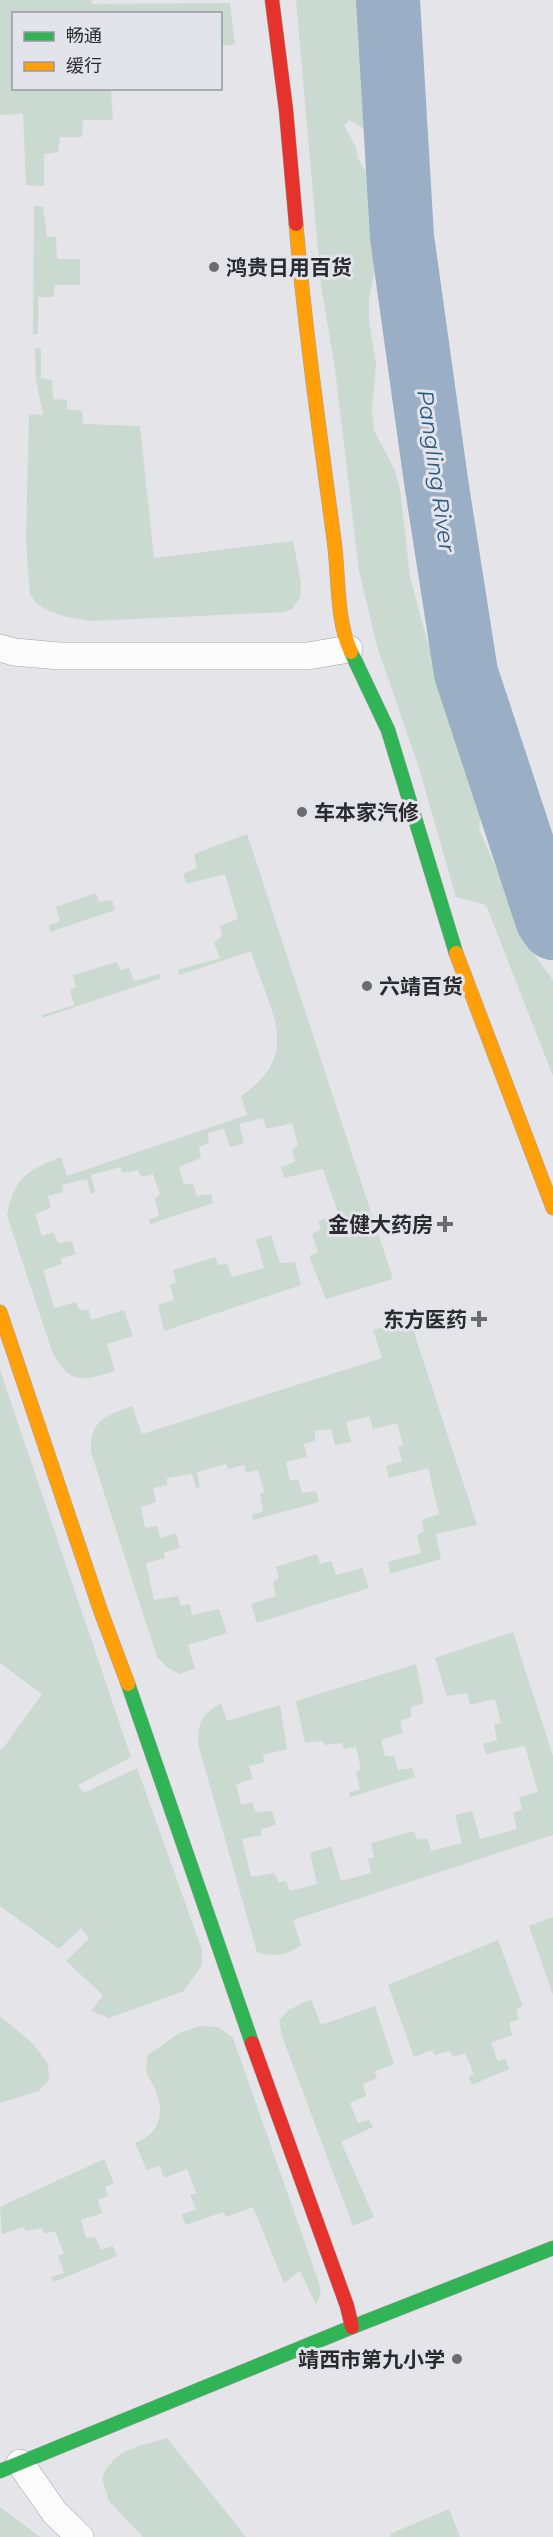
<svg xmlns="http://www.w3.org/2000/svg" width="553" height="2537" viewBox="0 0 553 2537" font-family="Montserrat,'Noto Sans SC',sans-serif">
  <rect width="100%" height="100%" fill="#e4e4e9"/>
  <!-- green -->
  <g fill="#cadad0">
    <path d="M0 0H91L92 4 230 3 235 44 221 46 220 14H14V88L111 89 113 120H83L82 137H60L58 152 44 154V186L26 185 23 114 0 115Z"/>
    <path d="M296 0H380L378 45 381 63 375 92 377 105 383 119V131L376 137C366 132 360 124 349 120L344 126 356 148 358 159 377 189 383 204 385 222 369 299V320L376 364 372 411 374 431 395 470 400 489 410 577 427 640 438 665 448 706 455 726 469 747 479 771 482 800 479 829 499 875 520 913 522 935 526 944 553 980V1076L486 905 456 897 419 768 377 646 359 571 335 369 321 285Z"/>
    <path d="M34 206 43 207 47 237H56L57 259H80V285H55L53 297H38V334H33Z"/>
    <path d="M35 348 41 349V378L52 380 53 399 67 400V409L82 411 83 424 140 426 154 558 293 541 301 582 300 598 292 609 284 612 91 621 63 616 47 610 36 603 30 594 29 583 26 539 29 414 43 415 36 380Z"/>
    <path d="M247 834 393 1279 326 1299 309 1256 318 1252 312 1234 321 1229 318 1221 338 1213 323 1169 284 1178 281 1167 295 1162 292 1149 298 1145 292 1123 267 1129 263 1118 239 1124 244 1143 230 1147 224 1129 208 1133 209 1143 199 1147 201 1158 179 1167 184 1185 193 1183 197 1196 211 1194 213 1203 150 1224 149 1220 159 1216 155 1199 160 1194 153 1174 141 1177 138 1170 123 1173 120 1167 91 1175 95 1192 91 1194 87 1179 62 1185 63 1192 48 1196 51 1208 35 1214 42 1236 53 1232 58 1243 72 1241 76 1254 61 1258 62 1264 43 1270 54 1308 76 1302 79 1310H89L91 1320 124 1310 133 1336 107 1344 115 1371C82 1381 69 1385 52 1351L7 1215C15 1177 26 1171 61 1157L67 1176 247 1115 241 1096C305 1053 268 1009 251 951L180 975 178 970 220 958 214 943 222 936 220 926 238 919 225 874 186 884 183 874 197 868 194 854Z"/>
    <path d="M96 893 99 902 112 900 115 910 50 932 49 925 60 921 56 907Z"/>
    <path d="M117 962 120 970 129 968 134 981 160 974 161 978 42 1018V1015L74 1005 70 990 76 987 73 975Z"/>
    <path d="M271 1235 280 1263 295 1262 301 1285 164 1331 158 1305 174 1300 170 1285 176 1282 173 1270 215 1257 218 1265 227 1264 232 1277 264 1268 256 1240Z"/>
    <path d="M410 1320 477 1525 436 1534 441 1559 390 1574 388 1562 421 1553 417 1535 424 1531 422 1520 439 1514 428 1468 389 1478 386 1466 402 1461 398 1447 403 1445 397 1423 373 1429 369 1416 346 1422 351 1442 335 1445 331 1429 315 1431V1441L304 1444 307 1457 286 1462 290 1481 298 1479 302 1493 316 1491 319 1502 253 1520 252 1515 263 1511 260 1494 264 1492 258 1470 246 1473 244 1465 228 1469 226 1464 197 1472 200 1487 196 1488 192 1474 167 1478V1485L153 1488 156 1502 141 1507 145 1528 157 1526 160 1538 176 1533 180 1548 164 1552 165 1558 146 1563 154 1600 178 1596 181 1606 190 1604 192 1615 219 1609 227 1633 188 1645 195 1668 180 1674 168 1668 157 1657 91 1452C90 1420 105 1416 132 1406L142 1434 382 1358 373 1330Z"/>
    <path d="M0 1370 131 1757 78 1785 84 1793 137 1768 202 1950V1965L184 1991 109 2018 91 2011 103 1995 66 1961 89 1939 81 1928 59 1949 0 1906V1749L2 1750 42 1694 0 1663Z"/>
    <path d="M317 1554 320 1564 331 1561 336 1575 362 1568 369 1588 257 1623 251 1604 276 1596 273 1582 279 1578 276 1567Z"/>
    <path d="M513 1632 553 1756V1835L293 1920 301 1945C285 1956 276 1957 257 1952L198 1744C199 1720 201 1716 221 1703L227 1721 280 1705 287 1749 263 1755 264 1762 249 1766 253 1779 236 1784 241 1805 253 1802 255 1812 272 1811 276 1825 261 1829V1835L242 1839 251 1877 274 1873 278 1882 286 1881 290 1891 317 1884 310 1853 331 1846 341 1881 371 1873 368 1859 374 1857 371 1843 414 1831 417 1840 427 1838 431 1851 462 1843 455 1815 472 1811 480 1839 517 1829 513 1813 522 1809 519 1797 538 1792 525 1746 486 1754 483 1744 497 1740 494 1724 501 1723 495 1699 470 1705 467 1693 447 1696 435 1658Z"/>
    <path d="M416 1664 424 1703 411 1707V1717L400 1721 403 1733 381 1740 385 1756H394L398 1770 412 1768 415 1777 350 1797 349 1793 360 1789 356 1772 361 1769 356 1747 344 1749 342 1743 325 1745 322 1741 305 1743 296 1701Z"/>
    <path d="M553 1917V1995L529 1926Z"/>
    <path d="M498 1940 523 2006 516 2009 519 2019 509 2023 512 2035 491 2043 498 2061 505 2059 509 2069 472 2085 469 2077 474 2074 465 2053 453 2057 450 2051 435 2055 432 2050 414 2057 388 1985Z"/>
    <path d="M311 1999 321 2025 375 2006 394 2064 375 2071 377 2078 363 2084 366 2096 350 2103 358 2123 369 2120 373 2127 341 2142 374 2217 353 2226 282 2036 279 2020 289 2010Z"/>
    <path d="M0 2016 33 2044 48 2064 49 2080 38 2091 0 2103Z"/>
    <path d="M200 2026 218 2027 233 2038 318 2280 321 2293 316 2305 300 2271 284 2283 253 2207 226 2217 223 2212 186 2225 181 2215 196 2209 190 2195 196 2193 187 2169 164 2178 160 2166 147 2170 135 2143C159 2135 165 2114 156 2091 153 2084 147 2076 146 2069 146 2065 148 2059 148 2055L179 2033Z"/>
    <path d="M104 2159 114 2183 105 2187 108 2196 98 2200 102 2213 81 2220 86 2238 95 2237 101 2250 113 2246 117 2256 54 2282 51 2277 64 2273 58 2256 64 2253 55 2231 45 2234 41 2228 26 2231 23 2227 2 2234 0 2207Z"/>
    <path d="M167 2438 246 2537H143L109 2501 102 2478C115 2448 138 2447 167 2438Z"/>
    <path d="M0 2507 40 2537H0Z"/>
    <path d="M449 2509 460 2537H391L390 2534Z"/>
  </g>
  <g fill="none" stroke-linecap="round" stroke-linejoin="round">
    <!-- river -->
    <path stroke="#9aafc5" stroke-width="64" d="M388 0 402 237 436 481 466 673 547 919 553 928"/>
    <defs>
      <g id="street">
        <path d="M0 648 14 652 59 656H308L349 649"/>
        <path d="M20 2463 55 2513 80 2537"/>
      </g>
      <g id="fast">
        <path d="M351 652 388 730 456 953"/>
        <path d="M128 1684 252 2043"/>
        <path d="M0 2471 352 2327 553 2248"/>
      </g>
      <g id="slow">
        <path d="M296 224C305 330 320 435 334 540 339 575 336 621 351 652"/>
        <path d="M456 953 553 1208"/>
        <path d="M0 1312 101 1612 128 1684"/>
      </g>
      <g id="jam">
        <path d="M272 0 286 110 296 224"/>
        <path d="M252 2043 347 2306 352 2327"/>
      </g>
    </defs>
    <!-- street casing -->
    <use href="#street" stroke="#a2a2a5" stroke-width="28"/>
    <!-- fast casing -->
    <use href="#fast" stroke="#a2a2a5" stroke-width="15"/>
    <!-- slow casing -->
    <use href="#slow" stroke="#a2a2a5" stroke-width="15"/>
    <!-- jam casing -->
    <use href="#jam" stroke="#a2a2a5" stroke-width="15"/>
    <!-- street -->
    <use href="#street" stroke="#fbfbfc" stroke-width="27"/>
    <!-- fast -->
    <use href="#fast" stroke="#30b455" stroke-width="14"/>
    <!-- slow -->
    <use href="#slow" stroke="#ff9f0a" stroke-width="14"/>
    <!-- jam -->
    <use href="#jam" stroke="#e5322d" stroke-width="14"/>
  </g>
  <!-- markers -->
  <g fill="#6c6c6f" stroke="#e2e3eb" stroke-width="2">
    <circle cx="214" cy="267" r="6"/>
    <circle cx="302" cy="812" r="6"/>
    <circle cx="367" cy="986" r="6"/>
    <path d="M442 1215h6v6h6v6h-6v6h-6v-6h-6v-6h6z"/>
    <path d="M476 1310h6v6h6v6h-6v6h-6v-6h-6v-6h6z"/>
    <circle cx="457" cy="2359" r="6"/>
  </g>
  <g text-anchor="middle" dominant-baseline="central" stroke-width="6" stroke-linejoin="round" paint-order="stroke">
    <!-- poi labels -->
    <g font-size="21" font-weight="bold" fill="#2b2b2e" stroke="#e2e3eb" text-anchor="start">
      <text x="226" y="267">鸿贵日用百货</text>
      <text x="314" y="812">车本家汽修</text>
      <text x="379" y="986">六靖百货</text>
      <text x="433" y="1224" text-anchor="end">金健大药房</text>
      <text x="467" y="1319" text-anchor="end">东方医药</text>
      <text x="445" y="2359" text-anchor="end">靖西市第九小学</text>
    </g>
    <!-- water labels -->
    <g font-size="22" font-style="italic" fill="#2c5982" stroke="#e2e3eb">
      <text transform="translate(436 471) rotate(82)">Pangling River</text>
    </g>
  </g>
  <!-- legend -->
  <rect x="12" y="12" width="210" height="78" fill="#e2e3eb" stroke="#99999f" stroke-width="1.5"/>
  <rect x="24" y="32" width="30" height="9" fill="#30b455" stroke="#99999f" stroke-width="1.5"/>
  <text x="66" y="42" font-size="18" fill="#2b2b2e">畅通</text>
  <rect x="24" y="62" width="30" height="9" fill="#ff9f0a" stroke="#99999f" stroke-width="1.5"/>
  <text x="66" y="72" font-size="18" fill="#2b2b2e">缓行</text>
</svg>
